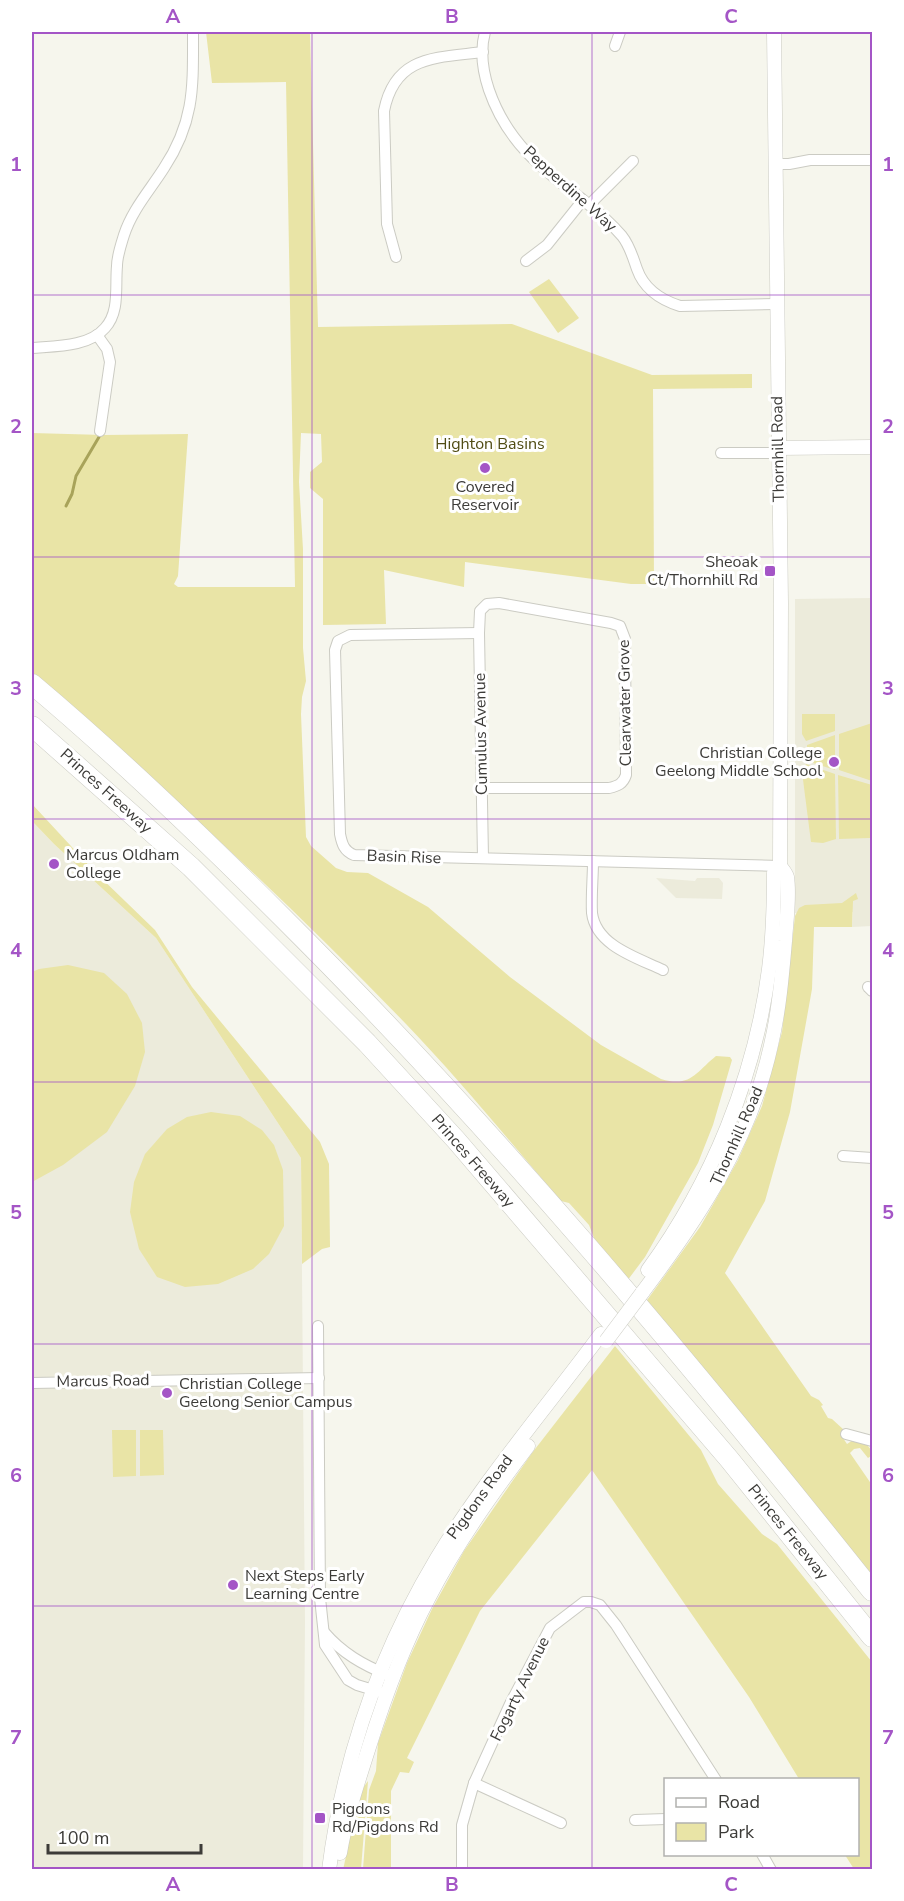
<svg xmlns="http://www.w3.org/2000/svg" width="904" height="1901" viewBox="0 0 904 1901" font-family="'Nunito Sans',sans-serif">
  <rect width="100%" height="100%" fill="#f6f6ed"/>
  <!-- built -->
  <g fill="#ecebdb">
    <path d="M872 598V926L852 927 853 912 795 913V599Z"/>
    <path d="M32 821 54 844 156 938 301 1158 305 1622 303 1869H32Z"/>
    <path d="M656 878 695 881 697 878H719L723 883 722 899 676 898Z"/>
  </g>
  <!-- green -->
  <g fill="#e9e4a6">
    <path d="M206 32H313L310 33 318 327 512 324 652 375 752 374V388L653 389 654 584H631L465 562 464 587 384 570 386 624 323 625V499L310 488V472L322 462 321 434 301 433 299 482 303 549V648L306 681 302 697 301 714 306 837 311 846 336 868 347 872 368 873 428 907 510 977 601 1045 661 1079C691 1088 696 1072 716 1056L730 1057 732 1060 713 1125 698 1163 645 1257 627 1281 594 1238 589 1225 569 1203 561 1201C510 1142 459 1079 406 1024 287 901 161 784 32 674V433L104 435 188 434 178 576 174 584 178 587H295L286 82 212 83Z"/>
    <path d="M549 279 579 318 558 333 529 292Z"/>
    <path d="M802 714H835V731L806 741 802 734Z"/>
    <path d="M872 723V781L839 770V734Z"/>
    <path d="M835 735V770L807 761V745Z"/>
    <path d="M806 764 835 774 836 839 823 843 811 842 802 772Z"/>
    <path d="M838 775 872 785V837L870 838 839 839Z"/>
    <path d="M32 804 96 873 155 930 192 987 320 1142 329 1164 330 1247 322 1249 302 1264 301 1158 156 938 54 844 32 821Z"/>
    <path d="M856 893 858 899 853 901 852 927H814L812 989 790 1112 765 1201 725 1273 811 1396 819 1400 823 1405 821 1406 828 1418 832 1419 844 1430 843 1438 847 1444 853 1440H863L872 1451V1458L871 1456 868 1458 860 1448 854 1449 850 1453 872 1485V1574L852 1553 645 1303 700 1227 715 1201 738 1160 762 1106 782 1032 795 916 799 908 805 905 842 903Z"/>
    <path d="M68 965 104 973 127 994 142 1023 145 1052 135 1086 107 1132 63 1165 32 1182V972L39 969Z"/>
    <path d="M211 1112 240 1116 262 1130 274 1145 283 1170 284 1226 269 1254 253 1269 218 1284 185 1287 157 1277 139 1249 130 1212 134 1182 145 1154 167 1129 187 1117Z"/>
    <path d="M615 1346 701 1450 718 1484 762 1534 777 1544 872 1662V1869H854L845 1855 858 1854V1780L799 1779 749 1697 592 1470 480 1611 407 1758 414 1762 409 1773 400 1772 391 1791V1869H363L369 1790 376 1771 378 1743 407 1663 432 1609 464 1551 532 1453Z"/>
    <path d="M112 1430H136V1476L113 1477Z"/>
    <path d="M140 1430H163L164 1475 140 1476Z"/>
    <path d="M368 1781 361 1869 343 1870 360 1792Z"/>
  </g>
  <g fill="none" stroke-linecap="round" stroke-linejoin="round">
    <!-- stream -->
    <path stroke="#a8a35a" stroke-width="3" d="M66 506 72 494 76 476 99 437"/>
    <defs>
      <g id="minor">
        <path d="M485 32C480 50 483 72 489 90 507 142 540 167 582 199 596 210 610 222 622 236 630 246 633 258 637 269 644 289 661 300 680 306L776 304"/>
        <path d="M615 46 620 32"/>
        <path d="M775 164H789L810 160H872"/>
        <path d="M589 205 633 161"/>
        <path d="M396 257 387 224 384 111C395 55 436 58 483 52"/>
        <path d="M526 261 547 245 583 200"/>
        <path d="M97 335 107 349 110 362 100 431"/>
        <path d="M32 348C55 346 89 347 105 328 120 312 115 287 117 266 117 256 121 245 124 235 132 210 150 190 164 168 195 121 193 86 193 32"/>
        <path d="M721 453H778"/>
        <path d="M479 633 350 635 338 641 335 650 340 834C342 844 344 851 354 855L780 866"/>
        <path d="M482 788H609C618 786 623 784 626 775L625 639 620 626 611 623 499 603 487 604 480 611 479 633 483 858"/>
        <path d="M593 861C593 878 591 896 592 913 596 946 638 958 663 970"/>
        <path d="M868 987 872 991"/>
        <path d="M843 1156 872 1158"/>
        <path d="M318 1326 320 1598 325 1645 348 1680 357 1685 380 1692"/>
        <path d="M32 1383 319 1378"/>
        <path d="M846 1434 872 1441"/>
        <path d="M324 1632C342 1653 363 1665 388 1675"/>
        <path d="M474 1783 561 1823"/>
        <path d="M635 1820 666 1819"/>
        <path d="M762 1854 771 1870"/>
        <path d="M462 1870V1825L474 1783 510 1704 550 1628 584 1602H591L600 1605 616 1625 716 1780"/>
      </g>
      <g id="tertiary">
        <path d="M778 448 872 447"/>
        <path d="M648 1270C712 1182 755 1077 769 969 773 937 774 905 774 873L780 866"/>
        <path d="M642 1293C700 1216 750 1141 771 1045 779 1011 782 976 785 941 786 923 790 896 787 877 786 873 782 869 780 866L781 603 774 32"/>
        <path d="M340 1853C346 1816 358 1782 369 1747 385 1696 403 1646 428 1599 456 1544 491 1495 528 1446"/>
        <path d="M329 1870C343 1759 380 1653 437 1558 485 1479 546 1408 601 1334"/>
      </g>
      <g id="motorway">
        <path d="M32 684C119 757 202 837 282 917 494 1128 686 1357 872 1591"/>
        <path d="M32 726 191 867 367 1043 456 1140 729 1459 872 1637"/>
      </g>
    </defs>
    <!-- minor casing -->
    <use href="#minor" stroke="#cbcbc3" stroke-width="12"/>
    <!-- tertiary casing -->
    <use href="#tertiary" stroke="#cbcbc3" stroke-width="15"/>
    <!-- motorway casing -->
    <use href="#motorway" stroke="#cbcbc3" stroke-width="21"/>
    <!-- minor -->
    <use href="#minor" stroke="#fff" stroke-width="10"/>
    <!-- tertiary -->
    <use href="#tertiary" stroke="#fff" stroke-width="14"/>
    <!-- motorway -->
    <use href="#motorway" stroke="#fff" stroke-width="20"/>
    <defs>
      <path id="tertiary-bridge" d="M606 1341 642 1293"/>
    </defs>
    <!-- tertiary-bridge casing -->
    <use href="#tertiary-bridge" stroke="#cbcbc3" stroke-width="15" stroke-linecap="butt"/>
    <!-- tertiary-bridge -->
    <use href="#tertiary-bridge" stroke="#fff" stroke-width="14"/>
  </g>
  <!-- grid -->
  <path fill="none" stroke="#a455c6" stroke-width="1.5" stroke-opacity="0.55" d="M312 32V1870M592 32V1870M32 295H872M32 557H872M32 819H872M32 1082H872M32 1344H872M32 1606H872"/>
  <!-- markers -->
  <g fill="#a455c6" stroke="#fff" stroke-width="2">
    <circle cx="485" cy="468" r="6"/>
    <rect x="764" y="565" width="12" height="12" rx="3"/>
    <circle cx="834" cy="762" r="6"/>
    <circle cx="54" cy="864" r="6"/>
    <circle cx="167" cy="1393" r="6"/>
    <circle cx="233" cy="1585" r="6"/>
    <rect x="314" y="1812" width="12" height="12" rx="3"/>
  </g>
  <g text-anchor="middle" dominant-baseline="central" stroke-width="6" stroke-linejoin="round" paint-order="stroke">
    <!-- street labels -->
    <g font-size="16" fill="#3c3b38" stroke="#fff">
      <text transform="translate(570 189) rotate(42)">Pepperdine Way</text>
      <text transform="translate(778 449) rotate(-91)">Thornhill Road</text>
      <text transform="translate(625 703) rotate(-91)">Clearwater Grove</text>
      <text transform="translate(481 734) rotate(-91)">Cumulus Avenue</text>
      <text transform="translate(106 791) rotate(42)">Princes Freeway</text>
      <text transform="translate(404 857) rotate(2)">Basin Rise</text>
      <text transform="translate(737 1136) rotate(-66)">Thornhill Road</text>
      <text transform="translate(473 1161) rotate(49)">Princes Freeway</text>
      <text transform="translate(103 1381) rotate(-1)">Marcus Road</text>
      <text transform="translate(480 1497) rotate(-54)">Pigdons Road</text>
      <text transform="translate(788 1532) rotate(51)">Princes Freeway</text>
      <text transform="translate(520 1689) rotate(-64)">Fogarty Avenue</text>
    </g>
    <!-- park labels -->
    <g font-size="16" fill="#504c14" stroke="#fff">
      <text x="490" y="444">Highton Basins</text>
    </g>
    <!-- poi labels -->
    <g font-size="16" fill="#3c3b38" stroke="#fff" text-anchor="start">
      <text x="485" y="487" text-anchor="middle">Covered<tspan x="485" dy="18">Reservoir</tspan></text>
      <text x="758" y="562" text-anchor="end">Sheoak<tspan x="758" dy="18">Ct/Thornhill Rd</tspan></text>
      <text x="822" y="753" text-anchor="end">Christian College<tspan x="822" dy="18">Geelong Middle School</tspan></text>
      <text x="66" y="855">Marcus Oldham<tspan x="66" dy="18">College</tspan></text>
      <text x="179" y="1384">Christian College<tspan x="179" dy="18">Geelong Senior Campus</tspan></text>
      <text x="245" y="1576">Next Steps Early<tspan x="245" dy="18">Learning Centre</tspan></text>
      <text x="332" y="1809">Pigdons<tspan x="332" dy="18">Rd/Pigdons Rd</tspan></text>
    </g>
  </g>
  <!-- border -->
  <rect width="904" height="1901" fill="none" stroke="#ffffff" stroke-width="66"/>
  <!-- legend -->
  <rect x="664" y="1778" width="195" height="78" fill="#ffffff" stroke="#b1b1af" stroke-width="1.5"/>
  <rect x="676" y="1798" width="30" height="9" fill="#ffffff" stroke="#b1b1af" stroke-width="1.5"/>
  <text x="718" y="1808" font-size="18" fill="#3c3b38">Road</text>
  <rect x="676" y="1823" width="30" height="18" fill="#e9e4a6" stroke="#b1b1af" stroke-width="1.5"/>
  <text x="718" y="1838" font-size="18" fill="#3c3b38">Park</text>
  <!-- scale -->
  <path d="M48 1844v9h153v-9" fill="none" stroke="#3c3b38" stroke-width="3"/>
  <text x="57" y="1844" font-size="18" fill="#3c3b38" stroke="#ffffff" stroke-width="4.5" paint-order="stroke">100 m</text>
  <rect x="33" y="33" width="838" height="1835" fill="none" stroke="#a455c6" stroke-width="2"/>
  <g font-size="20" text-anchor="middle" font-weight="bold" fill="#a455c6">
    <text x="173" y="23">A</text>
    <text x="452" y="23">B</text>
    <text x="731" y="23">C</text>
    <text x="16" y="171">1</text>
    <text x="888" y="171">1</text>
    <text x="16" y="433">2</text>
    <text x="888" y="433">2</text>
    <text x="16" y="695">3</text>
    <text x="888" y="695">3</text>
    <text x="16" y="957">4</text>
    <text x="888" y="957">4</text>
    <text x="16" y="1219">5</text>
    <text x="888" y="1219">5</text>
    <text x="16" y="1482">6</text>
    <text x="888" y="1482">6</text>
    <text x="16" y="1744">7</text>
    <text x="888" y="1744">7</text>
    <text x="173" y="1891">A</text>
    <text x="452" y="1891">B</text>
    <text x="731" y="1891">C</text>
  </g>
</svg>
